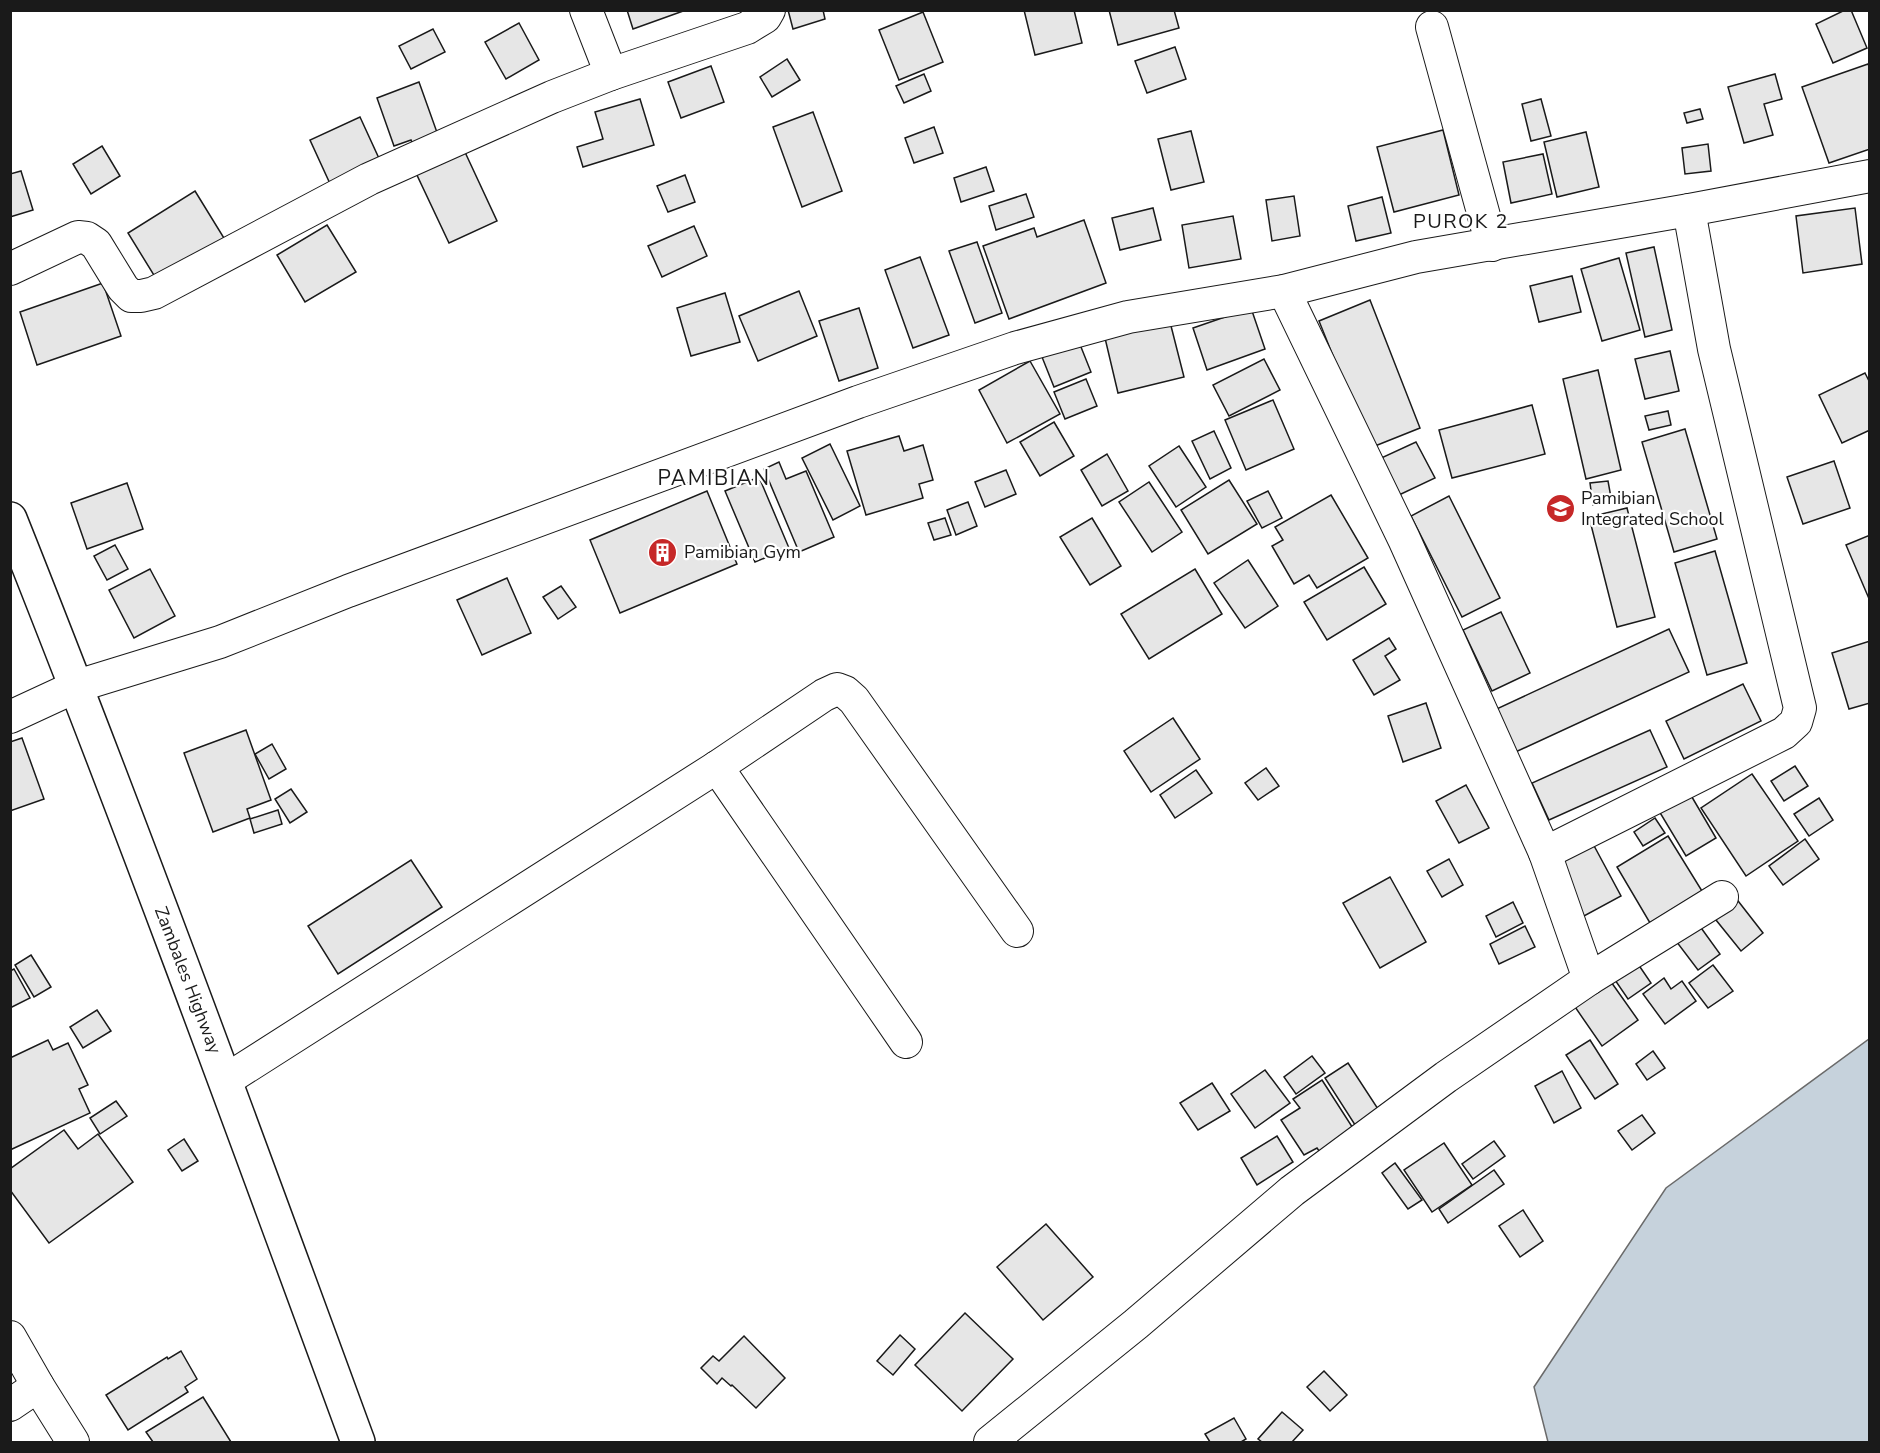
<svg xmlns="http://www.w3.org/2000/svg" width="1880" height="1453" viewBox="0 0 1880 1453" font-family="'Nunito Sans',sans-serif">
  <rect width="100%" height="100%" fill="#fff"/>
  <!-- water -->
  <path fill="#c6d2dc" stroke="#6a6a6a" stroke-width="1.5" d="M1869 1039V1442H1548L1534 1387 1666 1188Z"/>
  <!-- building -->
  <g fill="#e6e6e6" stroke="#1a1a1a" stroke-width="1.5">
    <path d="M627 10H686L633 29Z"/>
    <path d="M788 10H823L825 19 793 29Z"/>
    <path d="M1024 10H1074L1082 43 1035 55Z"/>
    <path d="M1109 10H1174L1179 28 1118 45Z"/>
    <path d="M1845 10H1851L1867 48 1833 63 1816 24Z"/>
    <path d="M923 12 943 62 899 80 879 30Z"/>
    <path d="M519 23 539 60 506 79 485 42Z"/>
    <path d="M433 29 445 52 411 69 399 46Z"/>
    <path d="M1175 47 1186 79 1147 93 1135 61Z"/>
    <path d="M787 59 800 80 772 97 760 77Z"/>
    <path d="M1868 64 1870 69V149L1829 163 1802 87Z"/>
    <path d="M711 66 724 102 681 118 668 82Z"/>
    <path d="M924 74 931 91 904 103 896 86Z"/>
    <path d="M1775 74 1782 99 1764 104 1773 135 1744 143 1728 87Z"/>
    <path d="M419 82 439 138 414 148 411 140 394 146 377 98Z"/>
    <path d="M640 99 654 145 583 167 577 147 603 139 595 112Z"/>
    <path d="M1541 99 1551 136 1531 141 1522 104Z"/>
    <path d="M1700 109 1703 119 1687 123 1684 113Z"/>
    <path d="M813 112 842 191 802 207 773 127Z"/>
    <path d="M360 117 382 165 332 188 310 140Z"/>
    <path d="M934 127 943 153 914 163 905 138Z"/>
    <path d="M1443 130 1459 195 1394 212 1377 147Z"/>
    <path d="M1191 131 1204 182 1171 190 1158 139Z"/>
    <path d="M1586 132 1599 187 1557 197 1544 142Z"/>
    <path d="M1708 144 1711 171 1685 174 1682 148Z"/>
    <path d="M102 146 120 176 91 194 73 164Z"/>
    <path d="M464 150 497 221 449 243 416 173Z"/>
    <path d="M1543 154 1552 194 1511 203 1503 162Z"/>
    <path d="M986 167 994 191 961 202 954 178Z"/>
    <path d="M21 171 33 210 10 217V174Z"/>
    <path d="M685 175 695 202 668 212 657 186Z"/>
    <path d="M195 191 227 243 160 285 128 233Z"/>
    <path d="M1026 194 1034 217 996 230 989 206Z"/>
    <path d="M1294 196 1300 236 1272 241 1266 200Z"/>
    <path d="M1382 197 1391 233 1356 241 1348 206Z"/>
    <path d="M1153 208 1161 240 1120 250 1112 218Z"/>
    <path d="M1855 208 1862 264 1803 273 1796 216Z"/>
    <path d="M1233 216 1241 259 1189 268 1182 225Z"/>
    <path d="M1084 220 1106 283 1009 319 983 246 1034 228 1037 237Z"/>
    <path d="M327 225 356 272 305 302 277 255Z"/>
    <path d="M694 226 707 256 662 277 648 246Z"/>
    <path d="M977 242 1002 313 975 323 949 251Z"/>
    <path d="M1654 247 1672 330 1645 337 1626 253Z"/>
    <path d="M920 257 949 335 913 348 885 270Z"/>
    <path d="M1619 258 1640 330 1602 341 1581 269Z"/>
    <path d="M1572 276 1581 312 1539 322 1530 286Z"/>
    <path d="M103 283 121 336 37 365 20 312Z"/>
    <path d="M799 291 817 336 758 361 739 316Z"/>
    <path d="M725 293 740 342 691 356 677 308Z"/>
    <path d="M1370 300 1420 428 1370 448 1319 321Z"/>
    <path d="M859 308 878 368 839 381 819 321Z"/>
    <path d="M1251 308 1265 349 1207 370 1193 328Z"/>
    <path d="M1170 322 1184 377 1118 393 1105 338Z"/>
    <path d="M1079 342 1091 372 1054 387 1042 357Z"/>
    <path d="M1670 351 1679 391 1645 399 1635 359Z"/>
    <path d="M1264 359 1280 390 1229 416 1213 385Z"/>
    <path d="M1030 361 1060 414 1007 443 979 390Z"/>
    <path d="M1598 370 1621 470 1586 479 1563 379Z"/>
    <path d="M1865 373 1870 383V430L1842 443 1819 395Z"/>
    <path d="M1086 379 1097 406 1065 419 1054 392Z"/>
    <path d="M1273 400 1294 449 1246 470 1225 420Z"/>
    <path d="M1532 405 1545 454 1452 478 1439 430Z"/>
    <path d="M1668 411 1671 425 1649 430 1645 416Z"/>
    <path d="M1054 422 1074 456 1040 476 1020 442Z"/>
    <path d="M1685 429 1717 539 1674 552 1642 442Z"/>
    <path d="M1214 431 1231 468 1210 479 1192 441Z"/>
    <path d="M899 436 904 451 923 445 933 480 919 484 923 498 866 515 847 451Z"/>
    <path d="M1416 442 1435 478 1399 495 1379 459Z"/>
    <path d="M830 444 860 506 833 520 802 458Z"/>
    <path d="M1179 446 1206 487 1176 507 1149 466Z"/>
    <path d="M1107 454 1128 491 1102 506 1081 470Z"/>
    <path d="M1834 461 1850 508 1803 524 1787 477Z"/>
    <path d="M779 462 786 479 806 471 834 537 799 552 764 469Z"/>
    <path d="M1006 470 1016 494 985 507 975 482Z"/>
    <path d="M759 477 789 548 755 562 725 491Z"/>
    <path d="M1229 480 1257 524 1208 554 1181 510Z"/>
    <path d="M1608 481 1612 503 1593 505 1590 483Z"/>
    <path d="M1149 482 1182 532 1152 552 1119 502Z"/>
    <path d="M127 483 143 529 87 549 71 503Z"/>
    <path d="M707 491 737 564 620 613 590 540Z"/>
    <path d="M1268 491 1282 518 1262 528 1247 501Z"/>
    <path d="M1331 495 1368 558 1317 588 1309 575 1294 584 1272 546 1283 540 1275 527Z"/>
    <path d="M1449 496 1500 598 1462 617 1411 516Z"/>
    <path d="M968 502 977 526 956 535 947 510Z"/>
    <path d="M1627 508 1655 617 1617 627 1589 517Z"/>
    <path d="M945 518 951 535 934 540 928 523Z"/>
    <path d="M1092 518 1121 566 1090 585 1060 537Z"/>
    <path d="M1870 535V601L1846 545Z"/>
    <path d="M115 545 128 569 107 580 94 556Z"/>
    <path d="M1715 551 1747 663 1707 675 1675 563Z"/>
    <path d="M1248 560 1278 606 1245 628 1214 583Z"/>
    <path d="M1364 567 1386 604 1327 640 1304 602Z"/>
    <path d="M150 569 175 616 134 638 109 590Z"/>
    <path d="M1195 569 1222 614 1149 659 1121 614Z"/>
    <path d="M507 578 531 633 482 655 457 600Z"/>
    <path d="M561 586 576 607 558 619 543 597Z"/>
    <path d="M1501 612 1530 673 1492 691 1463 630Z"/>
    <path d="M1669 629 1689 672 1509 755 1490 712Z"/>
    <path d="M1389 638 1396 649 1385 656 1400 680 1374 695 1353 660Z"/>
    <path d="M1870 641V703L1849 709 1832 653Z"/>
    <path d="M1743 684 1761 721 1684 759 1666 721Z"/>
    <path d="M1426 703 1441 748 1403 762 1388 716Z"/>
    <path d="M1173 718 1200 759 1151 792 1124 751Z"/>
    <path d="M246 730 271 800 247 809 250 818 213 832 184 753Z"/>
    <path d="M1650 730 1667 767 1549 820 1532 783Z"/>
    <path d="M22 738 44 799 10 811V742Z"/>
    <path d="M272 744 286 769 269 779 255 754Z"/>
    <path d="M1795 766 1808 786 1784 801 1771 781Z"/>
    <path d="M1266 768 1279 786 1258 800 1245 783Z"/>
    <path d="M1196 770 1212 793 1175 818 1160 795Z"/>
    <path d="M1752 774 1798 841 1746 876 1701 808Z"/>
    <path d="M1466 785 1489 828 1459 843 1436 801Z"/>
    <path d="M291 789 307 812 290 823 275 799Z"/>
    <path d="M1689 792 1716 838 1686 856 1659 811Z"/>
    <path d="M1819 798 1833 820 1809 836 1794 814Z"/>
    <path d="M278 810 282 824 254 833 250 819Z"/>
    <path d="M1655 818 1665 833 1643 846 1634 832Z"/>
    <path d="M1668 836 1702 891 1650 923 1617 867Z"/>
    <path d="M1805 839 1819 859 1783 885 1769 866Z"/>
    <path d="M1592 842 1621 896 1584 916 1555 862Z"/>
    <path d="M1449 859 1463 885 1442 897 1427 871Z"/>
    <path d="M411 860 442 907 338 974 308 926Z"/>
    <path d="M1390 877 1426 942 1380 968 1343 903Z"/>
    <path d="M1735 897 1763 933 1741 951 1712 915Z"/>
    <path d="M1513 902 1523 923 1496 937 1486 916Z"/>
    <path d="M1699 925 1720 954 1698 970 1676 941Z"/>
    <path d="M1525 926 1535 947 1499 964 1490 944Z"/>
    <path d="M31 955 51 987 34 997 15 965Z"/>
    <path d="M1638 964 1651 983 1628 999 1615 980Z"/>
    <path d="M1713 965 1733 991 1708 1008 1689 983Z"/>
    <path d="M14 969 30 998 10 1008V971Z"/>
    <path d="M1664 978 1671 989 1682 981 1696 1001 1665 1024 1643 994Z"/>
    <path d="M1609 979 1638 1020 1602 1046 1573 1004Z"/>
    <path d="M97 1010 111 1031 83 1048 70 1027Z"/>
    <path d="M48 1040 53 1050 68 1043 88 1085 79 1089 90 1113 10 1150V1058Z"/>
    <path d="M1590 1040 1618 1084 1595 1099 1566 1055Z"/>
    <path d="M1653 1051 1665 1068 1647 1080 1636 1064Z"/>
    <path d="M1312 1056 1325 1073 1296 1094 1284 1077Z"/>
    <path d="M1348 1063 1380 1112 1357 1128 1325 1078Z"/>
    <path d="M1265 1070 1290 1103 1255 1128 1231 1094Z"/>
    <path d="M1562 1071 1581 1108 1554 1123 1535 1086Z"/>
    <path d="M1322 1080 1358 1136 1324 1158 1317 1148 1304 1155 1281 1120 1300 1108 1293 1099Z"/>
    <path d="M1212 1083 1230 1111 1198 1130 1180 1103Z"/>
    <path d="M116 1101 127 1116 100 1134 90 1118Z"/>
    <path d="M1642 1115 1655 1133 1632 1150 1618 1131Z"/>
    <path d="M64 1130 78 1149 98 1134 133 1182 49 1243 10 1190V1169Z"/>
    <path d="M1277 1136 1293 1162 1257 1185 1241 1158Z"/>
    <path d="M184 1139 198 1161 182 1171 168 1150Z"/>
    <path d="M1494 1141 1505 1156 1473 1179 1462 1164Z"/>
    <path d="M1444 1143 1472 1185 1432 1212 1404 1170Z"/>
    <path d="M1395 1163 1422 1200 1408 1209 1382 1173Z"/>
    <path d="M1494 1170 1504 1184 1448 1223 1439 1209Z"/>
    <path d="M1523 1210 1543 1241 1520 1257 1499 1226Z"/>
    <path d="M1046 1224 1093 1277 1043 1320 997 1267Z"/>
    <path d="M965 1313 1013 1359 962 1411 915 1365Z"/>
    <path d="M900 1335 915 1349 893 1375 877 1361Z"/>
    <path d="M744 1336 785 1378 756 1408 732 1385 731 1386 722 1378 717 1384 701 1368 713 1356 719 1361Z"/>
    <path d="M181 1351 197 1379 185 1387 188 1392 128 1430 106 1395 167 1357 168 1359Z"/>
    <path d="M1324 1371 1347 1395 1330 1411 1307 1387Z"/>
    <path d="M203 1397 231 1442H153L146 1432Z"/>
    <path d="M1282 1412 1303 1430 1292 1442H1262L1258 1439Z"/>
    <path d="M1234 1418 1246 1439 1241 1442H1210L1205 1434Z"/>
  </g>
  <g fill="none" stroke-linecap="round" stroke-linejoin="round">
    <defs>
      <g id="minor">
        <path d="M586 10 611 74"/>
        <path d="M1432 27 1492 245"/>
        <path d="M10 269 78 237 87 238 96 244 123 288 131 296H141L154 293 369 179 552 97 611 74 747 28 765 17 769 10"/>
        <path d="M1284 291 1404 539 1545 853 1589 979"/>
        <path d="M10 717 77 686 220 642 348 591 858 402 1015 348 1128 317 1284 291 1416 257 1689 210 1870 176"/>
        <path d="M717 767 906 1042"/>
        <path d="M1545 853 1784 733 1796 722 1800 708 1714 349 1689 210"/>
        <path d="M226 1080 717 767 824 695 837 689 845 692 854 700 1017 931"/>
        <path d="M10 1337 38 1386 73 1442"/>
        <path d="M10 1405 38 1386"/>
        <path d="M990 1442 1136 1324 1292 1191 1446 1077 1589 979 1722 897"/>
      </g>
      <path id="major" d="M10 519C132 825 245 1134 358 1442"/>
    </defs>
    <!-- minor casing -->
    <use href="#minor" stroke="#1a1a1a" stroke-width="34"/>
    <!-- major casing -->
    <use href="#major" stroke="#1a1a1a" stroke-width="36"/>
    <!-- minor -->
    <use href="#minor" stroke="#fff" stroke-width="32"/>
    <!-- major -->
    <use href="#major" stroke="#fff" stroke-width="33"/>
  </g>
  <!-- icons -->
  <defs>
    <symbol id="school-disc" viewBox="-11 -11 22 22"><circle r="9.5" fill="#c62828" stroke="#fff"/><path d="M0-5L7-2L0 1L-7-2ZM-4 1L0 2.5L4 1V4Q0 6-4 4Z" fill="#fff"/></symbol>
    <symbol id="building-disc" viewBox="-11 -11 22 22"><circle r="9.5" fill="#c62828" stroke="#fff"/><path d="M-4-6H4V6H1V3H-1V6H-4ZM-2.5-4.3h1.7v1.8h-1.7ZM.8-4.3h1.7v1.8H.8ZM-2.5-1h1.7V.8h-1.7ZM.8-1h1.7V.8H.8Z" fill="#fff"/></symbol>
  </defs>
  <g fill-rule="evenodd">
    <use href="#school-disc" x="1544" y="492" width="33" height="33"/>
    <use href="#building-disc" x="646" y="536" width="33" height="33"/>
  </g>
  <g text-anchor="middle" dominant-baseline="central" stroke-width="4.5" stroke-linejoin="round" paint-order="stroke">
    <!-- poi labels -->
    <g font-size="18" fill="#1a1a1a" stroke="#fff" text-anchor="start">
      <text x="1581" y="498">Pamibian<tspan x="1581" dy="21">Integrated School</tspan></text>
      <text x="684" y="552">Pamibian Gym</text>
    </g>
    <!-- street labels -->
    <g font-size="18" fill="#1a1a1a" stroke="#fff">
      <text transform="translate(188 980) rotate(69)">Zambales Highway</text>
    </g>
    <!-- neighbourhood labels -->
    <g font-size="20" letter-spacing="1.5" fill="#1a1a1a" stroke="#fff">
      <text x="1461" y="221">PUROK 2</text>
    </g>
    <!-- quarter labels -->
    <g font-size="21" letter-spacing="1.5" fill="#1a1a1a" stroke="#fff">
      <text x="714" y="478">PAMIBIAN</text>
    </g>
  </g>
  <!-- border -->
  <rect width="1880" height="1453" fill="none" stroke="#1a1a1a" stroke-width="24"/>
</svg>
